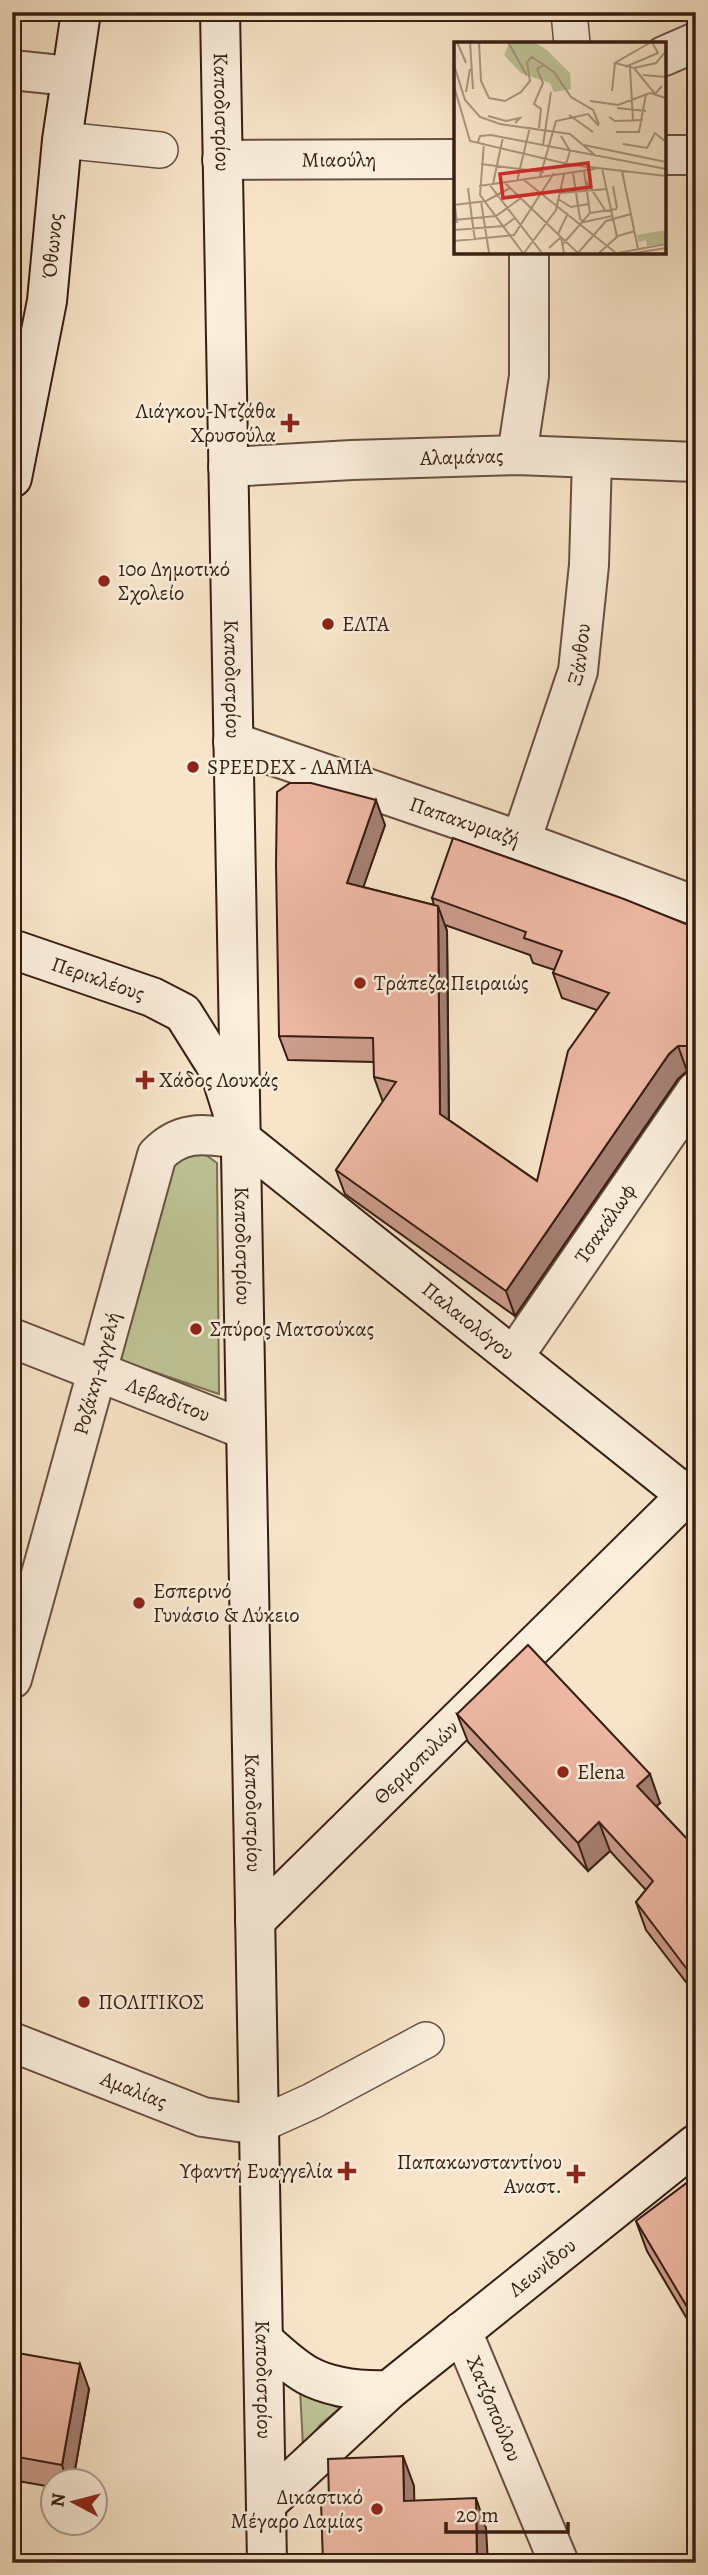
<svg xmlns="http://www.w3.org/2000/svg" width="708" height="2575" viewBox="0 0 708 2575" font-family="Alegreya,serif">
  <rect width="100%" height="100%" fill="#f8e5c9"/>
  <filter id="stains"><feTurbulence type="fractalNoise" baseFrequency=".00286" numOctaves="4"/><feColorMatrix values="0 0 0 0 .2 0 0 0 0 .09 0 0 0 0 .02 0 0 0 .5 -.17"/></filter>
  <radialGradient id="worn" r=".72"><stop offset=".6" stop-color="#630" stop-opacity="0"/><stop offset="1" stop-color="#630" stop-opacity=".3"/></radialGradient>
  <!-- green -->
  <g fill="#bec496" stroke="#7a7154" stroke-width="2">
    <path d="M195 1147 217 1163 219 1394 116 1359 160 1170Z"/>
    <path d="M300 2389 310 2397 340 2408 320 2425 303 2447Z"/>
  </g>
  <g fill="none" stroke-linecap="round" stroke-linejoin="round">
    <defs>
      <g id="pedestrian">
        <path d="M569 12 572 44"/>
        <path d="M62 140 160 150"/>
        <path d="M259 2125 312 2101 426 2040"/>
      </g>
      <g id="minor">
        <path d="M664 56 696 42"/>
        <path d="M12 70 70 76"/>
        <path d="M517 455 529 376V252"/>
        <path id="s1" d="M228 467 352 460 517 455 696 462"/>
        <path id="s2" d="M521 841 578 671 589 565 592 458"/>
        <path id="s3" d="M12 1338 246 1430"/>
        <path id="s4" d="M514 1356 696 1091"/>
        <path id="s5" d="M12 1679 157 1155C183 1128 207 1135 241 1139"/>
        <path id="s6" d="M12 2042 203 2117 259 2125"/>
      </g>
      <g id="tertiary">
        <path d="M664 155H696"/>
        <path id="s7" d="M222 160 456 159"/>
        <path id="s8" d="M233 742 521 841 696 906"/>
        <path id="s9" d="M462 2331 559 2563"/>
      </g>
      <g id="secondary">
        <path id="s10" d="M220 12 267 2563"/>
        <path id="s11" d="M12 478 47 301 62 140 81 12"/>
        <path id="s12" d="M12 949 152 997 183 1013 220 1072 241 1139 696 1503"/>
        <path id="s13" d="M255 1921 696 1486"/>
        <path d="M263 2340C277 2352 291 2366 307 2375 331 2388 362 2391 389 2390"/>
        <path id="s14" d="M266 2504 389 2390 696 2144"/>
      </g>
    </defs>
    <!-- pedestrian casing -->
    <use href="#pedestrian" stroke="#675040" stroke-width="38"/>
    <!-- minor casing -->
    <use href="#minor" stroke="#675040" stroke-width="42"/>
    <!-- tertiary casing -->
    <use href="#tertiary" stroke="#675040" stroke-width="42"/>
    <!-- secondary casing -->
    <use href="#secondary" stroke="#371e13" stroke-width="42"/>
    <!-- pedestrian -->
    <use href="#pedestrian" stroke="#faeedc" stroke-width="35"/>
    <!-- minor -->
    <use href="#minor" stroke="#faeedc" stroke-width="38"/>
    <!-- tertiary -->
    <use href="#tertiary" stroke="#faeedc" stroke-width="38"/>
    <!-- secondary -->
    <use href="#secondary" stroke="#faeedc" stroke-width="38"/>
  </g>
  <!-- wall -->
  <g fill="#cc9d8c" stroke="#371e13" stroke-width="2" fill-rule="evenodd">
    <path d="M385 825 363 887 434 905 432 898 696 928V1071H687L678 1079 515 1316 345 1194 336 1170 383 1102 374 1077V1062L288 1060 279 1036ZM445 925 530 955 533 963 555 970 553 973 562 998 597 1010 537 1181 449 1120 447 931Z"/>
    <path d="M457 1714 660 1803 656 1806 687 1839 696 1828V1995L646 1930 636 1902 646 1890 610 1851 588 1871 468 1742Z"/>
    <path d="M696 2176V2334L647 2251 636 2221Z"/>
    <path d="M12 2352 89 2389 73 2481H52V2487L12 2480Z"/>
  </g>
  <!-- shaded-wall -->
  <g fill="#a68072" stroke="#371e13" stroke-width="2">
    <path d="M376 800 385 825 356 908 347 883Z"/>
    <path d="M438 906 447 931 449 1138 440 1114Z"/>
    <path d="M696 1040V1055L692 1046Z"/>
    <path d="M678 1046 687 1071 678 1079 515 1316 506 1291 669 1054Z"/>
    <path d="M650 1774 660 1803 648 1814 637 1786Z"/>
    <path d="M599 1822 610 1851 588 1871 578 1843Z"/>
    <path d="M80 2364 89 2389 73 2481H67L62 2465Z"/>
    <path d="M403 2456 414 2486 415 2531 404 2501Z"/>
    <path d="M476 2498 486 2528 488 2563H477Z"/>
  </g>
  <!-- building -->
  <g fill="#edb7a3" stroke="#371e13" stroke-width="2">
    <path d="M290 783H311L376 800 347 883 438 906 440 1114 537 1181 568 1051 609 993 553 973 562 951 524 938 526 932 432 898 453 838 624 899 696 928V1040L692 1046H678L669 1054 506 1291 336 1170 396 1082 374 1077 373 1038 279 1036 276 865 277 792Z"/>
    <path d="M528 1645 650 1774 637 1786 687 1839 696 1828V1981L636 1902 653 1881 599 1822 578 1843 457 1714Z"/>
    <path d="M696 2176V2322L636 2221Z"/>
    <path d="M12 2352 80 2364 62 2465 12 2456Z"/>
    <path d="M403 2456 404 2501 476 2498 477 2563H323L321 2501H329L328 2459Z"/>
  </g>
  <!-- markers -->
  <g fill="#8f2418" stroke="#faeedc" stroke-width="2.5">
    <path d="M286.5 412.5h7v7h7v7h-7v7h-7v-7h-7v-7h7z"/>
    <circle cx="104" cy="581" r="7"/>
    <circle cx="328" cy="624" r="7"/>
    <circle cx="193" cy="767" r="7"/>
    <circle cx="360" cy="983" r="7"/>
    <path d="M141.5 1069.5h7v7h7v7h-7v7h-7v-7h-7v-7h7z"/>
    <circle cx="196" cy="1329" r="7"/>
    <circle cx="139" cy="1603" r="7"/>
    <circle cx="563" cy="1772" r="7"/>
    <circle cx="84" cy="2002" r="7"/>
    <path d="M343.5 2160.5h7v7h7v7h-7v7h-7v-7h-7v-7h7z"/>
    <path d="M572.5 2163.5h7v7h7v7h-7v7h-7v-7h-7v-7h7z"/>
    <circle cx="377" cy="2509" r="7"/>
  </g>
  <g text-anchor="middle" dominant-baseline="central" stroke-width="5" stroke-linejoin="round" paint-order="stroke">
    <!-- street labels -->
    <g font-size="21" fill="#371e13" stroke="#faeedc">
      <text stroke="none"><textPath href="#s10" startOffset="100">Καποδιστρίου</textPath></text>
      <text stroke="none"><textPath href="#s7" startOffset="117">Μιαούλη</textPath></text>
      <text stroke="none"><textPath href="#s11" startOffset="236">Όθωνος</textPath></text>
      <text stroke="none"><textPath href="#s1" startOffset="234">Αλαμάνας</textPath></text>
      <text stroke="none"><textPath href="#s2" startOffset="196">Ξάνθου</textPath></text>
      <text stroke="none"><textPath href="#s10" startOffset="667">Καποδιστρίου</textPath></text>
      <text stroke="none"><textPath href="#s8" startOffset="245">Παπακυριαζή</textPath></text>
      <text stroke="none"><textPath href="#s12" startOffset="91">Περικλέους</textPath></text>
      <text stroke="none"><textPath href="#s4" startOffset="161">Τσακάλωφ</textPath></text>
      <text stroke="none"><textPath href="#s10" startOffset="1234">Καποδιστρίου</textPath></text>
      <text stroke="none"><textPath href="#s12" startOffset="614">Παλαιολόγου</textPath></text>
      <text stroke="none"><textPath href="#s5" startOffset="317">Ροζάκη-Αγγελή</textPath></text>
      <text stroke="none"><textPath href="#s3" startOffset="168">Λεβαδίτου</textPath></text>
      <text stroke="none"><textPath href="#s13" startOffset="226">Θερμοπυλών</textPath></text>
      <text stroke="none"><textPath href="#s10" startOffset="1801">Καποδιστρίου</textPath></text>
      <text stroke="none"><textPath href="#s6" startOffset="131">Αμαλίας</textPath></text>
      <text stroke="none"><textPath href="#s14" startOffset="364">Λεωνίδου</textPath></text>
      <text stroke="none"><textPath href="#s10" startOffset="2368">Καποδιστρίου</textPath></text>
      <text stroke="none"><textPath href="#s9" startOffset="84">Χατζοπούλου</textPath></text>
    </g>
    <!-- poi labels -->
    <g font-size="21" fill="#371e13" stroke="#faeedc" text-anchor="start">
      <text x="276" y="411" text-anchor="end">Λιάγκου-Ντζάθα<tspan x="276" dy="24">Χρυσούλα</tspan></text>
      <text x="118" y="569">10ο Δημοτικό<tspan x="118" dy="24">Σχολείο</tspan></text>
      <text x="342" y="624">ΕΛΤΑ</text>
      <text x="207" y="767">SPEEDEX - ΛΑΜΙΑ</text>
      <text x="374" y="983">Τράπεζα Πειραιώς</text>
      <text x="159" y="1080">Χάδος Λουκάς</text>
      <text x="210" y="1329">Σπύρος Ματσούκας</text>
      <text x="153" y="1591">Εσπερινό<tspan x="153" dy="24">Γυνάσιο &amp; Λύκειο</tspan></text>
      <text x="577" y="1772">Elena</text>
      <text x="98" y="2002">ΠΟΛΙΤΙΚΟΣ</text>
      <text x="562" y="2162" text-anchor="end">Παπακωνσταντίνου<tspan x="562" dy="24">Αναστ.</tspan></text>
      <text x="333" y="2171" text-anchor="end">Υφαντή Ευαγγελία</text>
      <text x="363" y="2497" text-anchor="end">Δικαστικό<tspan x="363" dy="24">Μέγαρο Λαμίας</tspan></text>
    </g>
  </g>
  <!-- overview -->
  <g transform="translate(454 42)">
    <rect width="212" height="212" fill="#f8e5c9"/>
    <path d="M56 0H80L93 8 116 31 117 47 100 50 96 41 67 31 50 13ZM212 188V201L193 204 192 198 184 200 183 193Z" fill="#bec496"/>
    <path fill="none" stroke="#ab9580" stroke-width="2" d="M3 0 12 21M16 0 19 47M25 0 27 39 35 56 51 59 67 50 76 39 73 20 78 15 100 30 117 55 139 68 145 82M54 0 73 34M197 0 161 21 180 26 202 21 212 9M0 23 11 58 26 75 46 82 116 92 142 114M171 25 204 11 199 2M176 26 179 78M180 26 201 52 208 44M189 33 212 35M0 44 16 99 118 123 212 134M158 49 161 21M12 50 16 27M136 59 164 63 196 51 212 56M163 66 192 69M115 73 139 90M34 74 52 79 66 76 61 81M155 75 161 79 189 78M85 86 87 67 80 62 89 41 83 27 90 23M162 90H185L192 52M107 94 116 109 112 122M24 100 26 94 37 93 212 127M30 101 26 153 69 211M169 102 193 106 201 91 212 100M89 103 97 50M130 103 212 120M27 122 90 130M148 126 163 195M168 129 184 207M119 131 126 177 130 180 158 174M86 135 102 79 134 72 145 84M70 138 162 211M63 139 76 85M132 139 151 168M50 140 107 195 110 211M35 142 88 211M39 142 49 95M25 144 141 127M159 144 163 166M14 146 18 177M106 151 153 147M0 157 3 181M104 157 117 165 135 162M27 159 35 211M0 163 32 159 56 146M136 171 163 167M18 177 21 198M0 178 42 174 67 156M0 188 50 184 61 176M104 192 114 171M0 199 60 193 100 131M109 202 136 171 130 129M95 206 107 195 124 211M70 211 102 168 110 132M124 211 152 179 177 172M145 211 164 194 181 189M164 211 212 202M181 211 212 206"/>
    <path fill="#d62828" fill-opacity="0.15" stroke="#d62828" stroke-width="3.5" d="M134 121 137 145 49 156 46 132Z"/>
    <rect width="212" height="212" fill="none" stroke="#371e13" stroke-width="3.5"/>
  </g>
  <!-- margin -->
  <rect width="708" height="2575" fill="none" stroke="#f8e5c9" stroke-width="42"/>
  <rect x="14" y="14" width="680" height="2547" fill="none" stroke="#371e13" stroke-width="3.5"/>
  <rect x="21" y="21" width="666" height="2533" fill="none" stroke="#371e13" stroke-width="2"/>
  <!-- north arrow -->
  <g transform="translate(74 2502) rotate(277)"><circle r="33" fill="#faeedc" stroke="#ac9b8c" stroke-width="2"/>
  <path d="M0-5L12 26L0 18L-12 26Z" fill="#8f2418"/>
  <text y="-10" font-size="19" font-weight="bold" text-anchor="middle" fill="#371e13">N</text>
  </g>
  <!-- scale -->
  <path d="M446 2522v10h122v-10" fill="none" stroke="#371e13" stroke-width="3.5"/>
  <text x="456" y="2522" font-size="21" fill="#371e13" stroke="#faeedc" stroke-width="5" paint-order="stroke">20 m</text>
  <rect width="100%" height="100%" filter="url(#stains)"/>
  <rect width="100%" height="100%" fill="url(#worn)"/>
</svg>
